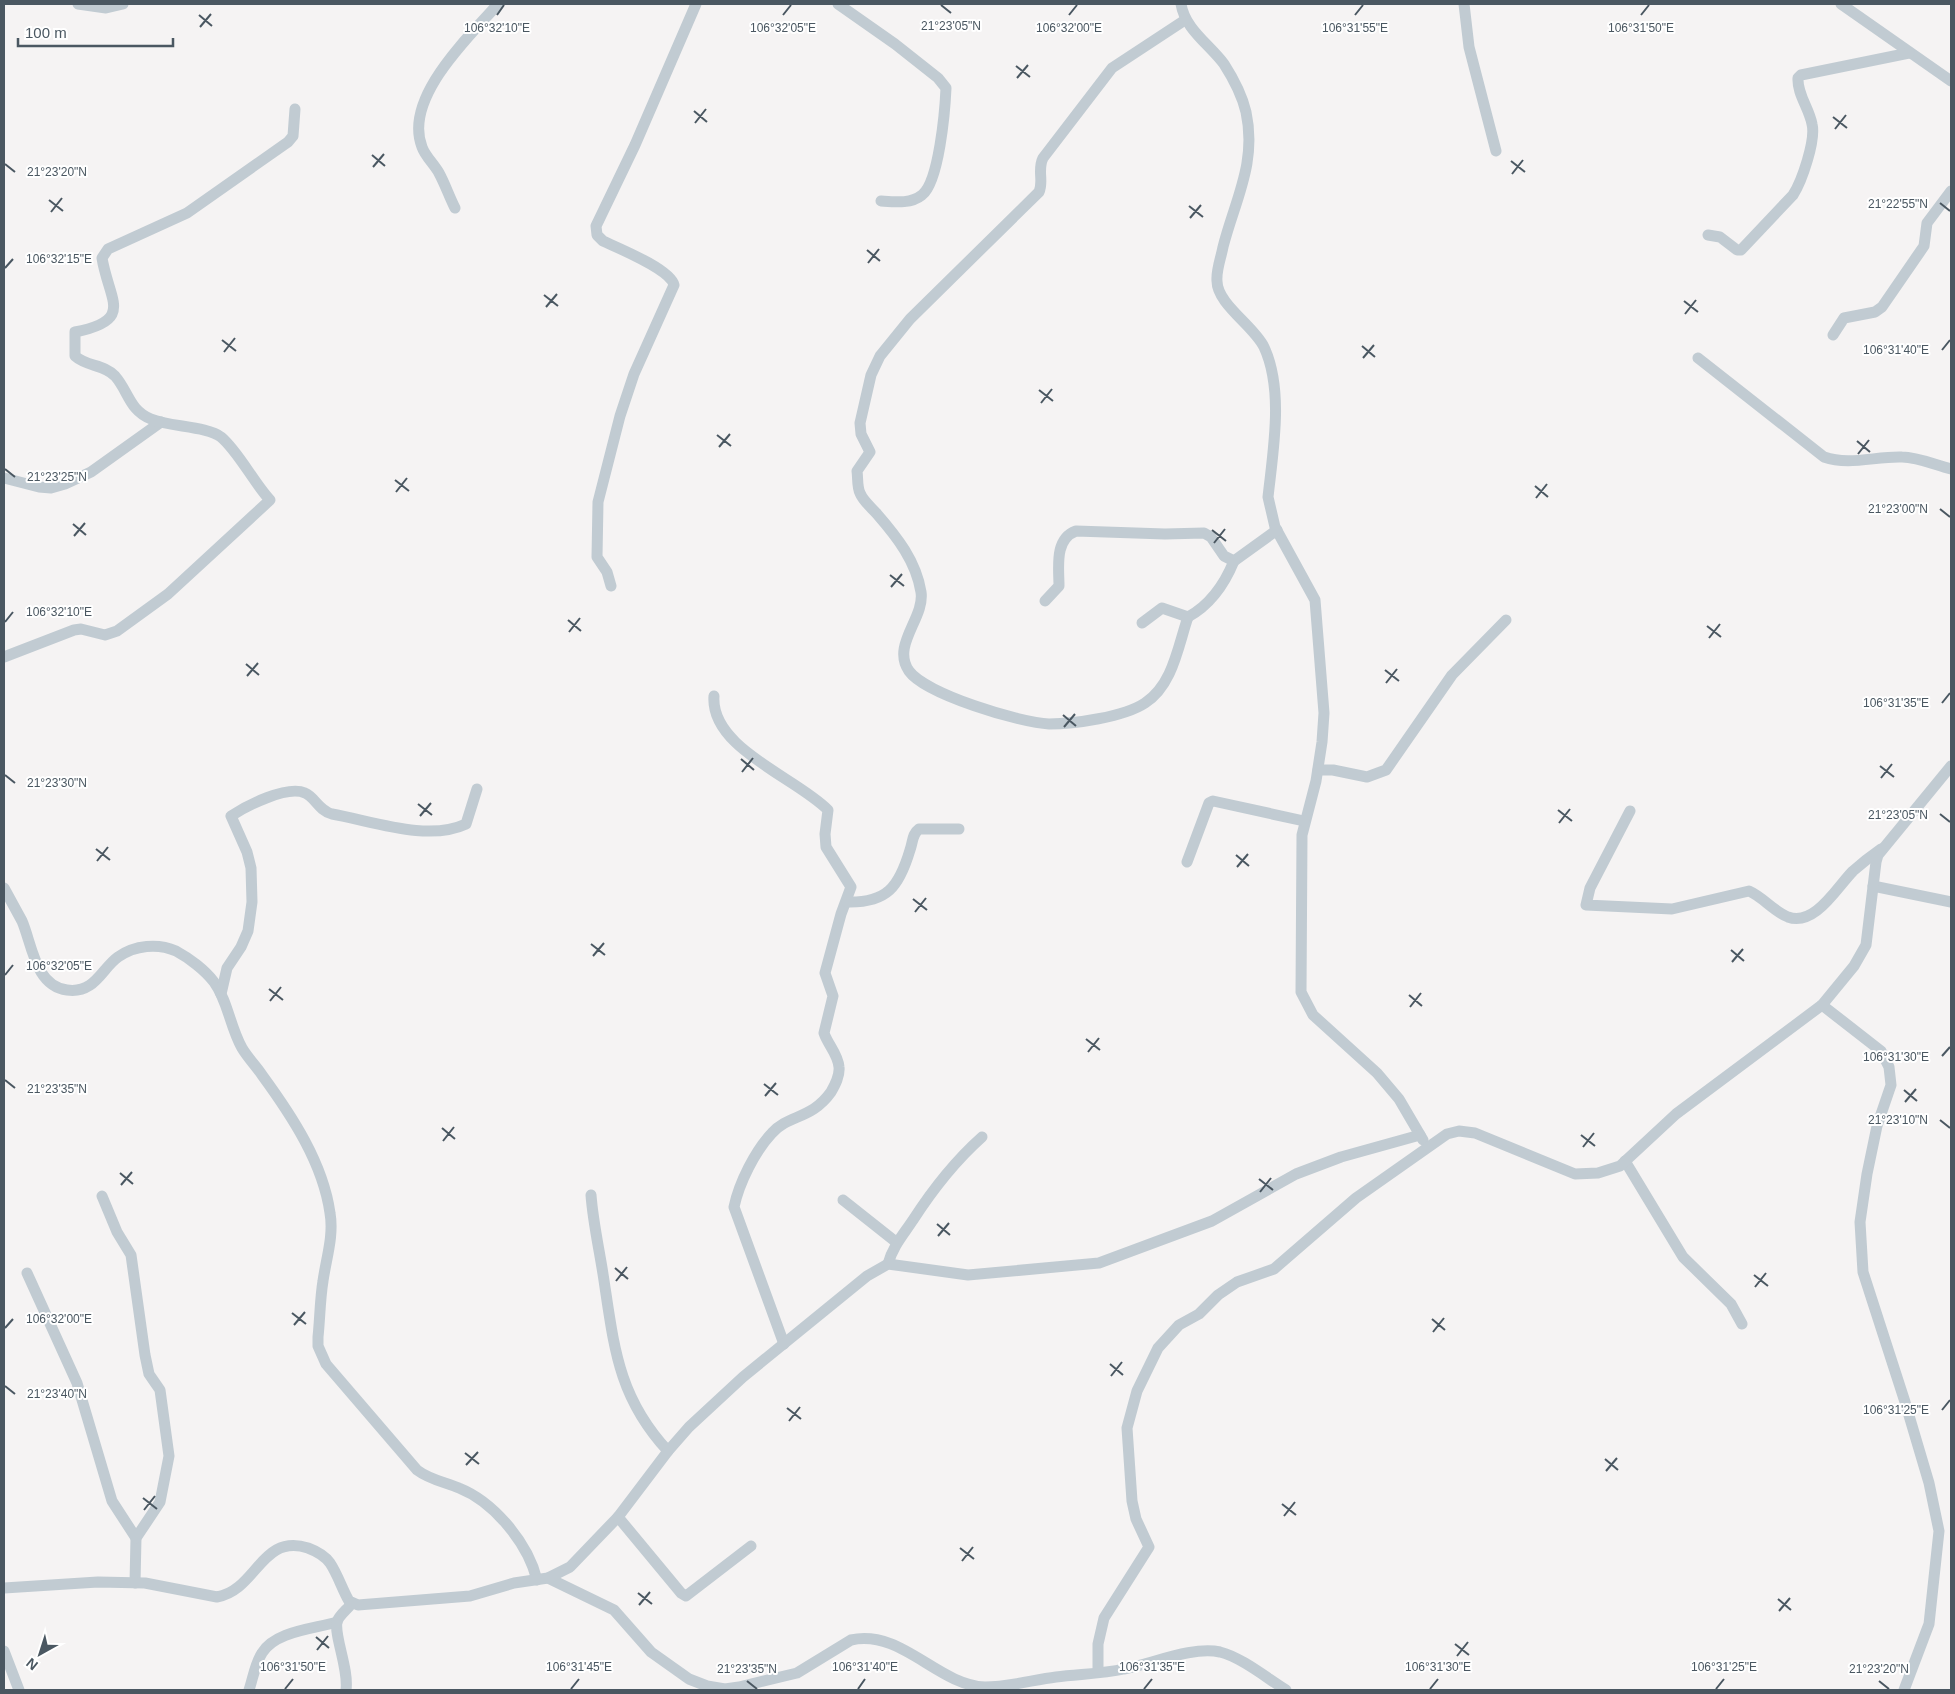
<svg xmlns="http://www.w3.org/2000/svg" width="1955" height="1694" viewBox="0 0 1955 1694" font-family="Helvetica,sans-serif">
  <rect width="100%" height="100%" fill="#f5f3f3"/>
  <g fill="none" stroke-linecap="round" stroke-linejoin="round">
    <!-- minor -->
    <g stroke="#c1cbd2" stroke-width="11">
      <path d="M78 4 106 8 123 4"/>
      <path d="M838 4 895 44 938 78 946 88C945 111 939 182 922 195 911 204 895 202 881 201"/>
      <path d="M1181 4C1185 29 1209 44 1224 64 1233 78 1242 95 1246 112 1257 163 1235 200 1223 247 1221 258 1216 270 1217 281 1217 304 1254 326 1264 347 1284 390 1273 451 1268 497L1275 527 1315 600 1324 713 1322 742 1316 781 1302 835 1301 992 1313 1015 1377 1073 1399 1099 1423 1140"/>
      <path d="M1464 4 1469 47 1496 151"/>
      <path d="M1841 4 1951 81"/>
      <path d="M1185 20 1112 68 1043 158C1037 170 1044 181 1039 192L910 319 880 356 871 375 860 423 861 434 870 452 857 471C858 478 857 487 860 493 863 501 872 508 877 514 897 537 916 561 921 592 925 618 891 645 909 671 925 694 1021 723 1049 724 1074 724 1124 717 1145 703 1173 685 1178 646 1188 617"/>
      <path d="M455 208C449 196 445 184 439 173 434 164 425 156 422 147 403 98 469 37 498 4"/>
      <path d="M1708 235 1720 237 1737 250H1741L1793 195C1802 181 1816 140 1812 124 1809 108 1797 94 1798 78L1801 75 1909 53"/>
      <path d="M1833 335 1844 318 1875 312 1882 307 1924 246 1927 223 1951 191"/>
      <path d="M1698 358 1824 457C1849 466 1876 456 1902 457 1918 457 1935 465 1951 469"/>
      <path d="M4 478 39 487 51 488 65 484 91 472 161 422"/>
      <path d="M611 586 607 572 597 557 598 502 620 416 634 374 674 285C670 269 618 248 603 241L597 235 596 226 635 145 696 4"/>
      <path d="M1045 601 1059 586C1059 568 1054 539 1076 531L1165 534 1204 533 1211 537 1224 556 1234 561 1277 530"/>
      <path d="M1142 623 1162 608 1188 617C1210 605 1225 583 1234 561"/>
      <path d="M4 657 74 630 81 629 105 635 117 631 168 594 270 500C254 483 238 451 221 437 207 426 169 427 151 419 129 410 129 392 115 376 104 364 87 367 75 356V332C135 320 109 301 102 258L108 249 187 213 288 142 293 136 295 109"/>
      <path d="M714 696C710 748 797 778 828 810L825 834 826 847 851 887 841 914 825 973 833 996 824 1033C828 1045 838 1054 839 1067 840 1076 835 1085 831 1092 811 1120 789 1114 772 1133 755 1151 739 1183 734 1207L784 1344"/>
      <path d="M1318 770H1333L1367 777 1386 770 1452 675 1506 620"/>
      <path d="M1630 811 1590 888 1586 905 1672 909 1749 891C1763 897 1773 911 1788 917 1815 927 1837 887 1853 871 1862 863 1871 856 1881 849"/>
      <path d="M1187 862 1209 803 1213 801 1304 821"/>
      <path d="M1873 886 1951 902"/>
      <path d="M4 888C10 899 16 910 22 921 32 944 35 986 67 990 95 994 102 968 118 957 135 945 158 943 176 951 189 958 205 970 214 982 228 1001 230 1027 242 1048 248 1058 256 1066 262 1075 292 1116 323 1163 330 1213 334 1236 326 1259 323 1281 320 1299 320 1318 318 1337V1346L326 1364 417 1470C430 1480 445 1482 459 1488 494 1502 528 1543 537 1580"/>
      <path d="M847 902C887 903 899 887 910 850 913 842 912 834 919 829H959"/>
      <path d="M221 994 227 968 241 947 248 931 252 902 251 868 247 852 231 816C246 806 287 785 305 793 315 797 318 810 332 814 372 821 428 842 466 824L477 789"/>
      <path d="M1822 1005 1881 1051 1889 1067 1891 1085 1877 1126 1867 1174 1860 1222 1863 1272 1905 1402 1929 1483 1939 1531 1929 1624 1904 1690"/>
      <path d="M1625 1161 1683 1257 1731 1304 1742 1324"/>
      <path d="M591 1195C593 1222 599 1248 603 1274 614 1345 617 1396 668 1451"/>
      <path d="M102 1196 117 1232 131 1255 145 1355 149 1374 160 1390 169 1456 160 1502 136 1538 135 1583"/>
      <path d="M843 1200 896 1242"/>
      <path d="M888 1264C893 1246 903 1235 913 1220 933 1189 954 1162 982 1137"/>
      <path d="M27 1273 77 1383 112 1501 136 1538"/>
      <path d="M618 1517 681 1593 686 1596 751 1546"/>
      <path d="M548 1578 614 1610 651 1652 689 1679 707 1686 725 1689 739 1687 797 1673 851 1640C902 1629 937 1685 985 1687 1008 1687 1033 1680 1056 1677 1079 1674 1102 1674 1124 1669 1152 1664 1192 1646 1220 1652 1241 1657 1268 1679 1286 1690"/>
      <path d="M4 1588 98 1582 145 1583 217 1597C257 1590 261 1533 308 1548 316 1551 325 1556 330 1563 338 1575 342 1589 349 1601L358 1605 470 1596 514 1583 548 1578 570 1567 618 1517 668 1451 689 1427 743 1377 867 1276 888 1264 968 1275 1099 1263 1212 1221 1296 1174 1341 1157 1420 1135"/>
      <path d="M4 1651 19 1690"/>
      <path d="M1098 1672V1644L1104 1618 1149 1547 1136 1519 1132 1501 1127 1428 1137 1391 1158 1348 1179 1325 1199 1314 1218 1295 1237 1282 1274 1269 1356 1198 1447 1134 1459 1131 1475 1133 1575 1174 1598 1173 1620 1166 1676 1114 1822 1005 1854 966 1866 945 1876 862 1878 855 1951 766"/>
      <path d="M249 1690C253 1678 255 1664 262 1653 275 1631 314 1629 337 1622"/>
      <path d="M346 1690C349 1669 334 1636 337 1622 339 1615 348 1609 352 1603"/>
    </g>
  </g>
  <!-- ticks -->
  <path fill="none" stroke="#4a5761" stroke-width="2" d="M941 5 951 13M199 15 212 26M497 15 504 5M783 15 791 5M1069 15 1077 5M1355 15 1363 5M1641 15 1649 5M200 27 211 14M1016 66 1030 77M1017 78 1028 65M694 111 707 122M1833 117 1847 128M695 123 706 109M1835 129 1846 115M372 155 385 166M1511 161 1525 172M5 164 15 172M373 167 384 154M1512 174 1523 160M49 200 63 211M1940 203 1950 211M1189 206 1203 217M51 212 62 198M1190 218 1201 205M867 250 880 261M868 263 879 249M5 268 13 259M544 295 558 306M1684 301 1698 312M546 307 557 294M1685 314 1696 300M222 340 236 351M1362 346 1375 357M1942 350 1950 340M224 352 235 338M1363 358 1374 345M1039 390 1053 401M1041 403 1052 389M717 435 731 446M1857 441 1870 452M719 447 730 434M1858 454 1869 440M5 469 15 477M395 480 409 491M1535 486 1548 497M396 492 407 478M1536 498 1547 484M1940 509 1950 517M73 524 86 535M1212 530 1226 541M74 536 85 523M1214 543 1225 529M890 575 904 586M891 587 902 574M568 620 581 631M5 622 13 612M1707 626 1721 637M569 632 580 618M1709 638 1720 624M246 664 259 675M1385 670 1399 681M247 676 258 663M1386 683 1397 669M1942 703 1950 693M1063 715 1076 726M1064 727 1075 714M741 759 754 770M1880 766 1894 777M742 772 753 758M5 775 15 783M1881 778 1892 764M418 804 432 815M1558 810 1572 821M1940 814 1950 822M420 816 431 803M1559 823 1570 809M96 849 110 860M1236 855 1249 866M97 861 108 847M1237 867 1248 854M913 899 927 910M915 912 926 898M591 944 605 955M1731 950 1744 961M593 956 604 943M1732 962 1743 949M5 975 13 965M269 989 283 1000M1409 995 1422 1006M270 1001 281 987M1410 1007 1421 993M1086 1039 1100 1050M1088 1052 1099 1038M1942 1056 1950 1047M5 1080 15 1088M764 1084 778 1095M1904 1090 1917 1101M765 1096 776 1083M1905 1102 1916 1089M1940 1120 1950 1128M442 1128 455 1139M1581 1135 1595 1146M443 1141 454 1127M1583 1147 1594 1133M120 1173 133 1184M1259 1179 1273 1190M121 1185 132 1172M1260 1192 1271 1178M937 1224 950 1235M938 1236 949 1223M615 1268 628 1279M1754 1275 1768 1286M616 1281 627 1267M1755 1287 1766 1273M292 1313 306 1324M1432 1319 1445 1330M294 1325 305 1312M5 1328 13 1319M1433 1332 1444 1318M1110 1364 1123 1375M1111 1376 1122 1362M5 1386 15 1394M787 1408 801 1419M1942 1410 1950 1400M789 1421 800 1407M465 1453 479 1464M1605 1459 1618 1470M466 1465 478 1452M1606 1471 1617 1458M143 1498 157 1509M1282 1504 1296 1515M144 1510 155 1496M1284 1516 1295 1502M960 1548 974 1559M962 1561 973 1547M638 1593 652 1604M1778 1599 1791 1610M639 1605 650 1592M1779 1611 1790 1598M316 1637 329 1648M1455 1644 1469 1655M317 1650 328 1636M1457 1656 1468 1642M747 1681 757 1689M1879 1681 1889 1689M285 1689 293 1679M571 1689 579 1679M858 1689 865 1679M1144 1689 1152 1679M1430 1689 1438 1679M1716 1689 1724 1679"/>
  <g font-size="12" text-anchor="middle" fill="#4a5761" stroke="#fff" stroke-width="4" stroke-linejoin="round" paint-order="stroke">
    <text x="951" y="30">21°23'05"N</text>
    <text x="497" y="32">106°32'10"E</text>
    <text x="783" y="32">106°32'05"E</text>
    <text x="1069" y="32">106°32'00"E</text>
    <text x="1355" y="32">106°31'55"E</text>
    <text x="1641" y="32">106°31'50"E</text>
    <text x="57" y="176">21°23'20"N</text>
    <text x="1898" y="208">21°22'55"N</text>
    <text x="59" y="263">106°32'15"E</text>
    <text x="1896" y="354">106°31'40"E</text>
    <text x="57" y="481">21°23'25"N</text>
    <text x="1898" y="513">21°23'00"N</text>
    <text x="59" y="616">106°32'10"E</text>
    <text x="1896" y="707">106°31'35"E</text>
    <text x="57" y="787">21°23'30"N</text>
    <text x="1898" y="819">21°23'05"N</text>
    <text x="59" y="970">106°32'05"E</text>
    <text x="1896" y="1061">106°31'30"E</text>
    <text x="57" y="1093">21°23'35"N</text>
    <text x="1898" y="1124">21°23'10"N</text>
    <text x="59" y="1323">106°32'00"E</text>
    <text x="57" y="1398">21°23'40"N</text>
    <text x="1896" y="1414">106°31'25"E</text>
    <text x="293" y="1671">106°31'50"E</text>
    <text x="579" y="1671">106°31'45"E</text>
    <text x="865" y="1671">106°31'40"E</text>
    <text x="1152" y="1671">106°31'35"E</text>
    <text x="1438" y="1671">106°31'30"E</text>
    <text x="1724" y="1671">106°31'25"E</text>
    <text x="747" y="1673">21°23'35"N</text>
    <text x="1879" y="1673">21°23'20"N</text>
  </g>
  <!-- border -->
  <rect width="1955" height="1694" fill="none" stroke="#4a5761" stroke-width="10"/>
  <!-- north arrow -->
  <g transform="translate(40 1654) rotate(219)" stroke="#ffffff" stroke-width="4" paint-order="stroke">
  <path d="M0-4L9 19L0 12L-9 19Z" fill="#4a5761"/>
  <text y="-8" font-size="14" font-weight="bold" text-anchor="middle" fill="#4a5761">N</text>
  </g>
  <!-- scale -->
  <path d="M18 38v8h155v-8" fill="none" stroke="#4a5761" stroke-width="2.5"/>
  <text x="25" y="38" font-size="15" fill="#4a5761" stroke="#ffffff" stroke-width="4" paint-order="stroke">100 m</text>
</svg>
